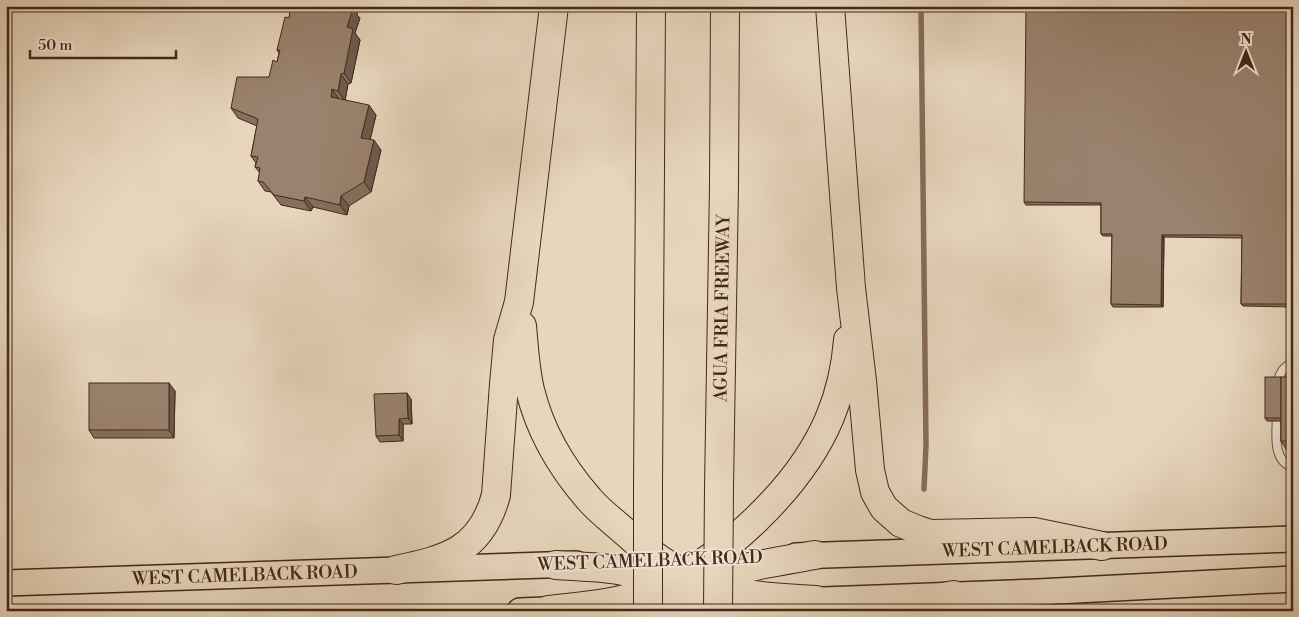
<svg xmlns="http://www.w3.org/2000/svg" width="1299" height="617" viewBox="0 0 1299 617" font-family="'Libre Bodoni',serif">
  <rect width="100%" height="100%" fill="#e7d6bd"/>
  <filter id="stains"><feTurbulence type="fractalNoise" baseFrequency=".004" numOctaves="4"/><feColorMatrix values="0 0 0 0 .2 0 0 0 0 .09 0 0 0 0 .02 0 0 0 .5 -.17"/></filter>
  <radialGradient id="worn" r=".72"><stop offset=".6" stop-color="#630" stop-opacity="0"/><stop offset="1" stop-color="#630" stop-opacity=".3"/></radialGradient>
  <g fill="none" stroke-linecap="round" stroke-linejoin="round">
    <!-- stream -->
    <path stroke="#866c5a" stroke-width="5.5" d="M921 6 926 445 924 489"/>
    <defs>
      <g id="lane">
        <path d="M1278 386C1278 375 1282 367 1293 363"/>
        <path d="M1277 413C1277 431 1271 461 1293 467"/>
      </g>
      <g id="primary">
        <path id="s1" d="M796 556 1293 539"/>
        <path id="s2" d="M6 583 576 564"/>
        <path d="M796 601 1037 592 1293 579"/>
        <path d="M628 607 711 605"/>
        <path d="M520 611 568 609"/>
      </g>
      <g id="highway">
        <path d="M830 6 851 288 862 381 870 470 875 492 884 508 901 523 918 530 930 534 1034 532 1102 546"/>
        <path d="M522 326C524 347 525 369 530 390 540 431 561 467 589 499 599 511 613 521 625 532 641 547 658 559 677 570 686 575 694 581 704 584 740 596 778 598 816 600"/>
        <path d="M648 488 651 6"/>
        <path id="s3" d="M719 488 724 185 725 6"/>
        <path d="M556 565C584 567 613 567 640 575 667 583 690 597 713 611"/>
        <path d="M396 570C447 559 481 551 496 495L504 384 508 340 519 302 554 6"/>
        <path d="M698 585C734 567 776 562 815 555"/>
        <path d="M549 610C583 606 618 604 650 591 720 564 801 487 830 417 840 393 846 366 848 340"/>
        <path d="M895 611 915 602 954 595"/>
      </g>
    </defs>
    <!-- lane casing -->
    <use href="#lane" stroke="#6e5342" stroke-width="10"/>
    <!-- primary casing -->
    <use href="#primary" stroke="#462719" stroke-width="28"/>
    <!-- highway casing -->
    <use href="#highway" stroke="#462719" stroke-width="30"/>
    <!-- lane -->
    <use href="#lane" stroke="#efe4d4" stroke-width="8"/>
    <!-- primary -->
    <use href="#primary" stroke="#e7d6bd" stroke-width="25"/>
    <!-- highway -->
    <use href="#highway" stroke="#e7d6bd" stroke-width="28"/>
    <defs>
      <g id="highway-bridge">
        <path d="M648 611V488"/>
        <path d="M718 611 719 488"/>
      </g>
    </defs>
    <!-- highway-bridge casing -->
    <use href="#highway-bridge" stroke="#462719" stroke-width="30" stroke-linecap="butt"/>
    <!-- highway-bridge -->
    <use href="#highway-bridge" stroke="#e7d6bd" stroke-width="28"/>
  </g>
  <!-- wall -->
  <g fill="#84705f" stroke="#462719">
    <path d="M291 6H359L357 15 360 18 355 33 360 40 351 83 348 84 345 100 376 115 370 140 381 150 371 192 349 206 347 215 313 207 311 211 281 205 271 192 265 191 258 181 260 173 255 167 256 163 251 156 257 126 238 118 231 108 269 77 277 62 279 53 277 50 289 18Z"/>
    <path d="M1293 6V307L1243 306 1241 304 1242 238 1164 237 1163 307H1113L1111 304 1112 236H1103L1101 234V205H1026L1024 202Z"/>
    <path d="M1293 377V449H1286L1281 441V421H1267L1265 418Z"/>
    <path d="M175 391 174 438H94L89 430Z"/>
    <path d="M411 399 412 424H403V441L380 442 376 436Z"/>
  </g>
  <!-- shaded-wall -->
  <g fill="#6c5b4d" stroke="#462719">
    <path d="M350 6H359L357 15 360 18 355 33 360 40 351 83 344 73 347 27Z"/>
    <path d="M341 74 348 84 345 101 338 91Z"/>
    <path d="M332 89 339 99 331 97Z"/>
    <path d="M369 105 376 115 368 148 361 138Z"/>
    <path d="M374 140 381 150 371 192 364 182Z"/>
    <path d="M341 196 349 206 347 215 340 205Z"/>
    <path d="M305 197 313 207 311 211 304 201Z"/>
    <path d="M1162 235 1164 237 1163 307 1161 305Z"/>
    <path d="M169 383 175 391 174 438 169 430Z"/>
    <path d="M407 393 411 399 412 424 408 418Z"/>
    <path d="M399 419 403 424V441L399 435Z"/>
  </g>
  <!-- building -->
  <g fill="#9a826e" stroke="#462719">
    <path d="M291 6H350L349 8H353L347 27 353 29 344 73 341 74 338 91 332 89 331 97 369 105 361 138 374 140 364 182 341 196 340 205 305 197 304 201 274 195 263 182 258 181 260 168 255 167 258 157 251 156 258 119 231 108 237 77H269L273 60 277 62 280 50H277L285 17 289 18Z"/>
    <path d="M1026 6H1293V304H1241L1242 235H1162L1161 305 1111 304 1112 234H1101V203L1024 202Z"/>
    <rect x="1265" y="377" width="16" height="41"/>
    <rect x="1281" y="377" width="12" height="64"/>
    <rect x="89" y="383" width="80" height="47"/>
    <path d="M407 393 408 418 399 419V435L376 436 374 394Z"/>
  </g>
  <g text-anchor="middle" dominant-baseline="central" stroke-width="4" stroke-linejoin="round" paint-order="stroke">
    <!-- street labels -->
    <g font-size="18" fill="#462719" stroke="#efe4d4">
      <text stroke="none"><textPath href="#s3" startOffset="180">AGUA FRIA FREEWAY</textPath></text>
      <text stroke="none"><textPath href="#s1" startOffset="259">WEST CAMELBACK ROAD</textPath></text>
      <text transform="translate(650 561) rotate(-2)">WEST CAMELBACK ROAD</text>
      <text stroke="none"><textPath href="#s2" startOffset="239">WEST CAMELBACK ROAD</textPath></text>
    </g>
  </g>
  <!-- margin -->
  <rect width="1299" height="617" fill="none" stroke="#e7d6bd" stroke-width="25"/>
  <rect x="8" y="8" width="1284" height="602" fill="none" stroke="#462719" stroke-width="2.5"/>
  <rect x="12" y="12" width="1274" height="592" fill="none" stroke="#462719"/>
  <!-- north arrow -->
  <g transform="translate(1246 52)" stroke="#efe4d4" stroke-width="4" paint-order="stroke">
  <path d="M0-4L9 19L0 12L-9 19Z" fill="#462719"/>
  <text y="-8" font-size="14" font-weight="bold" text-anchor="middle" fill="#462719">N</text>
  </g>
  <!-- scale -->
  <path d="M30 50v8h146v-8" fill="none" stroke="#462719" stroke-width="2.5"/>
  <text x="38" y="50" font-size="15" fill="#462719" stroke="#efe4d4" stroke-width="4" paint-order="stroke">50 m</text>
  <rect width="100%" height="100%" filter="url(#stains)"/>
  <rect width="100%" height="100%" fill="url(#worn)"/>
</svg>
